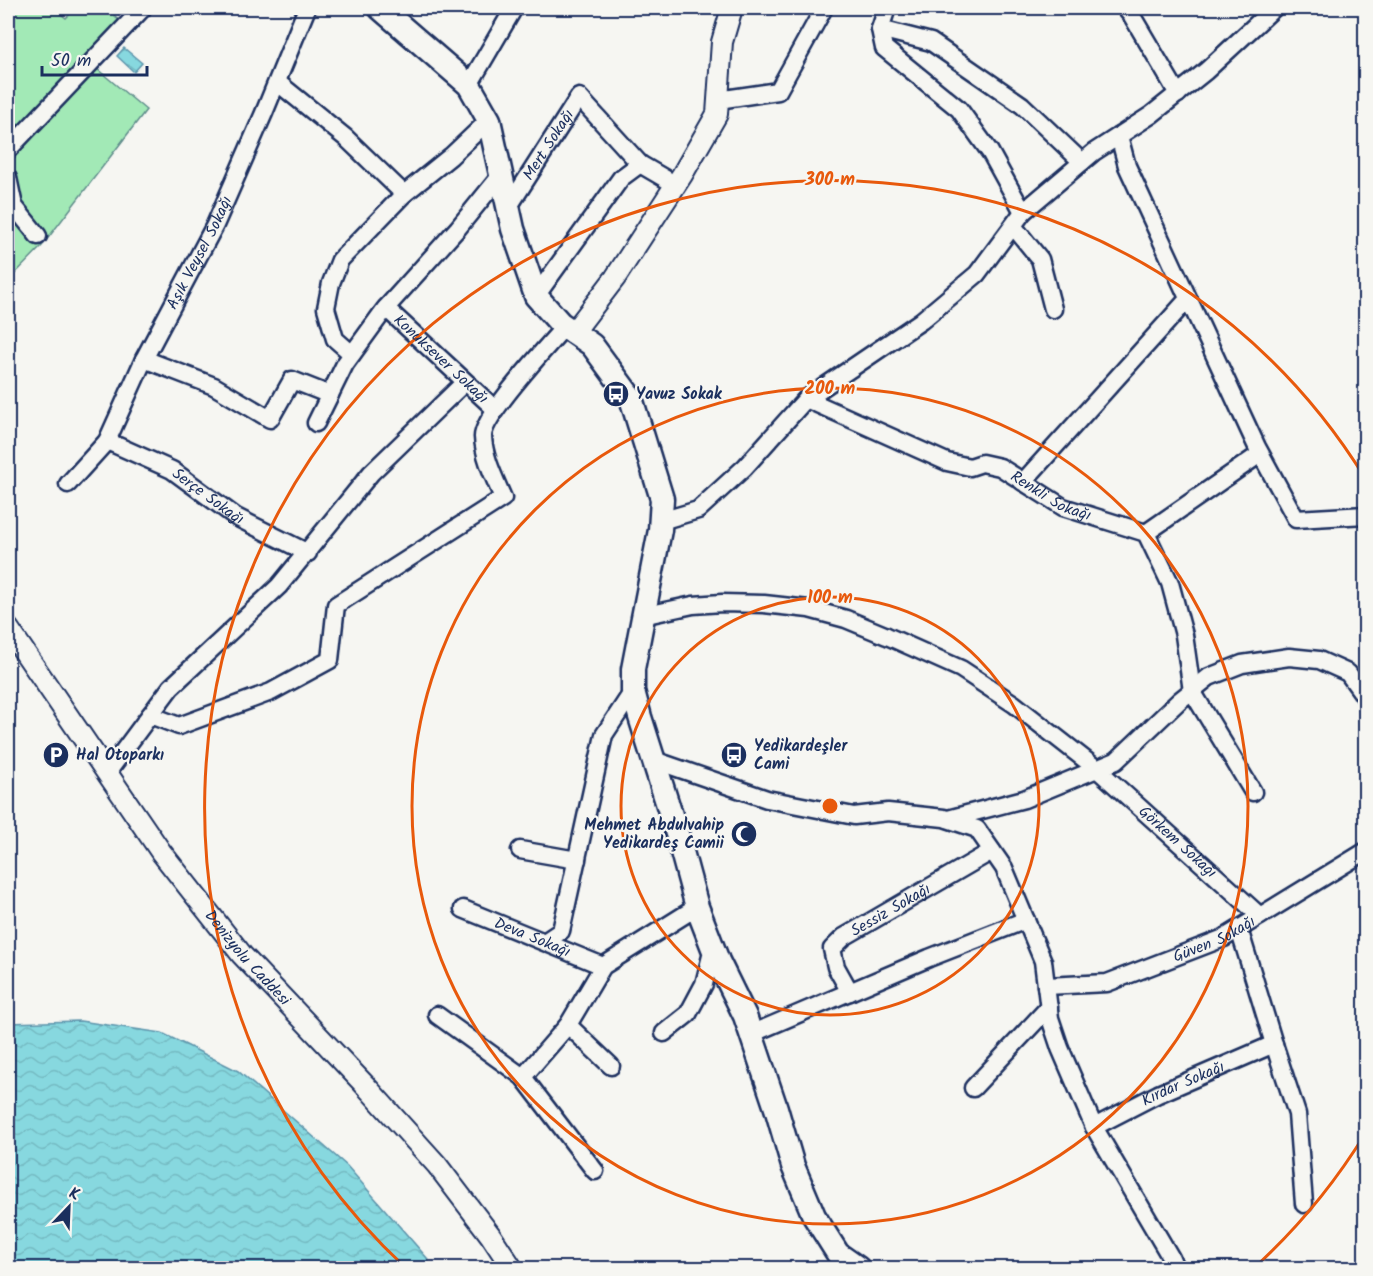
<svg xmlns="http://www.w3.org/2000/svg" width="1373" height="1276" viewBox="0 0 1373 1276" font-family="Kalam,sans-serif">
  <defs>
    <pattern id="water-waves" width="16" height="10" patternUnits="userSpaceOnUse" patternTransform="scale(1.5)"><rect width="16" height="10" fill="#87d8df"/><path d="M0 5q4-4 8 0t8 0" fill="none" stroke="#74bac2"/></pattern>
  </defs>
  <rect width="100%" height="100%" fill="#f6f6f2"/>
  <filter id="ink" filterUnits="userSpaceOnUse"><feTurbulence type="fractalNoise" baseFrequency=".0167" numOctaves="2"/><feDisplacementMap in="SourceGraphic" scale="12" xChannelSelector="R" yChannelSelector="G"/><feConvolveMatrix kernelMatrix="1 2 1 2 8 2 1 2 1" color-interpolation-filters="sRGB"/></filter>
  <g filter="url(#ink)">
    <!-- green -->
    <path fill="#a2e9b6" stroke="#5e8c8a" stroke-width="1.5" d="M8 8H53L66 18 76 8H108L125 27 90 63 146 110 42 246 8 281Z"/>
    <!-- water -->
    <g fill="url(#water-waves)" stroke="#5c94ab" stroke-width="1.5">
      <path d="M124 48 142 63 134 72 117 56Z"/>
      <path d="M80 1021 162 1033 238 1071 347 1166 427 1258 431 1268H8V1023Z"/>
    </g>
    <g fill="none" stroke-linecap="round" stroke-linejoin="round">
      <defs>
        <g id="minor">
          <path d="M887 8 880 29 884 48 959 109 990 152 1023 212"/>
          <path d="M1125 8 1132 16 1178 94"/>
          <path d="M880 29 931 42 1022 105 1082 162"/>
          <path d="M277 82 346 138 404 194"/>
          <path d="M469 85 514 8"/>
          <path d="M718 100 778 91 824 8"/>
          <path d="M1119 136 1127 166 1257 447 1296 519 1366 515"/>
          <path d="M8 150 143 8"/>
          <path d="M8 178 14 206 38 236"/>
          <path id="s1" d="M508 208 579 97 640 164 676 185"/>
          <path d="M1014 227 1040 259 1053 309"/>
          <path d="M536 296 621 178 640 164"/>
          <path id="s2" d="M386 308 495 409"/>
          <path d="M352 354 335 339 326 308 331 283 340 260 404 194 451 156 489 120"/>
          <path d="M144 359 214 386 270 419 292 380 330 395"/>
          <path d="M465 382 371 473 279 586 171 687 150 715 179 726 271 692 330 660 336 605 503 498C495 479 484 458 483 437 482 416 549 345 564 327"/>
          <path id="s3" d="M806 399 947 462 970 467 982 463 1000 467 1063 507 1146 533 1170 583 1184 635 1192 691 1253 792"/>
          <path d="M316 423 345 364 385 309 458 228 501 175"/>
          <path id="s4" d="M107 441 172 470 236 517 308 553"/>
          <path d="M1023 482 1188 299"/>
          <path id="s5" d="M68 484 107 441 144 359 215 225 264 113 307 8"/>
          <path d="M661 521 698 510 745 467 806 399 921 321 977 274 1023 212 1094 152 1151 115 1206 71 1274 8"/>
          <path d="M1146 533 1260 454"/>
          <path id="s6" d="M642 616 693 605 722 603 764 604 809 609 846 619 887 636 961 669 1014 704 1097 769 1260 916"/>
          <path d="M654 760 767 799 854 816 888 812 944 818 977 829 1004 868 1043 961 1050 1018 1060 1048 1094 1127 1171 1258 1175 1268"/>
          <path d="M107 773 150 715"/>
          <path d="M948 819 1024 799 1116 761 1179 701 1209 677 1242 664 1289 657 1319 660 1348 673 1366 698"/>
          <path d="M520 850 577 860"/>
          <path id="s7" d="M463 909 603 966"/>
          <path d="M1239 929 1274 1044 1297 1114 1304 1204"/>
          <path d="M546 941 561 931 604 735 633 691"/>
          <path id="s8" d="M1046 986 1107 983 1224 938 1366 851"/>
          <path id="s9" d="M850 992 836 967 832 949 844 937 992 851"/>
          <path d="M437 1015 523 1077 595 1171"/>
          <path d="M568 1025 611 1066"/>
          <path d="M664 1033 688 1014 704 984 713 948"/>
          <path d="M751 1034 929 958 1026 920"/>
          <path d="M523 1077 568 1025 603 966 697 907"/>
          <path d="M973 1088 1049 1007"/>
          <path id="s10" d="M1094 1127 1158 1094 1274 1044"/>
        </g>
        <g id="tertiary">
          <path d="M573 333 615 278 682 175 717 114 722 42 732 8"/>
          <path id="s11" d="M8 628 161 852 242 955 364 1084 437 1165 491 1236 512 1268"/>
        </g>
        <path id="secondary" d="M380 8 469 85 489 120 513 229 536 296 560 323 592 345 631 398 662 499 660 530 633 669V691L640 717 678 837 697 907 718 961 745 1016 776 1108 793 1166 814 1216 838 1254 858 1268"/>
      </defs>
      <!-- minor casing -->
      <use href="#minor" stroke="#1b2f5e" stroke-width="21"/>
      <!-- tertiary casing -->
      <use href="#tertiary" stroke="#1b2f5e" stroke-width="24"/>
      <!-- secondary casing -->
      <use href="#secondary" stroke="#1b2f5e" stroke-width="27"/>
      <!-- minor -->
      <use href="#minor" stroke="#f6f6f2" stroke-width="16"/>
      <!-- tertiary -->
      <use href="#tertiary" stroke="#f6f6f2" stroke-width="20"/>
      <!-- secondary -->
      <use href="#secondary" stroke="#f6f6f2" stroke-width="22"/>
    </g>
  </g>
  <!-- distance rings -->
  <g fill="none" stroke="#e8590c" stroke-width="3">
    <circle cx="830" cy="806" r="209"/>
    <circle cx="830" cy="806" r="418"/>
    <path d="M1365 1134A627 627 0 0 1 1254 1268M406 1268A627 627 0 1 1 1365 478"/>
  </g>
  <!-- icons -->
  <defs>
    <symbol id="bus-disc" viewBox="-11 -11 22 22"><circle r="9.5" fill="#1b2f5e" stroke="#f6f6f2"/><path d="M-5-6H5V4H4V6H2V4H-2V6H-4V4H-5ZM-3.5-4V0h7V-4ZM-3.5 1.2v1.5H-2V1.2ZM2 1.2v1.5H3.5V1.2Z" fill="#fff"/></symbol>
    <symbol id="parking-disc" viewBox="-11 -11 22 22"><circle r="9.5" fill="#1b2f5e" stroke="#f6f6f2"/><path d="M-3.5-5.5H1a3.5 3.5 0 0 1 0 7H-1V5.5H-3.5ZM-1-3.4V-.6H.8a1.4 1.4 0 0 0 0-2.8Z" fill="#fff"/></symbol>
    <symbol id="mosque-disc" viewBox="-11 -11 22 22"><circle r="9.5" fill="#1b2f5e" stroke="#f6f6f2"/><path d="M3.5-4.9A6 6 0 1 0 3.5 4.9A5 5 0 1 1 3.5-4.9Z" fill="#fff"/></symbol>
  </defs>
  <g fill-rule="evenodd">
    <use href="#bus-disc" x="601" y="379" width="30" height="30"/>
    <use href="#parking-disc" x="41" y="740" width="30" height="30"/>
    <use href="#bus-disc" x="719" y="740" width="30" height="30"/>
    <use href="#mosque-disc" x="729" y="819" width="30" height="30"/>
  </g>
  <g text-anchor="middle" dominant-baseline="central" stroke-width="4.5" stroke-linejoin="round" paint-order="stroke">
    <!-- street labels -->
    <g font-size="16" fill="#1b2f5e" stroke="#f6f6f2">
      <text stroke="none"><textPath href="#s1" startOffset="75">Mert Sokağı</textPath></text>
      <text stroke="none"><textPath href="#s5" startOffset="268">Aşık Veysel Sokağı</textPath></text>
      <text stroke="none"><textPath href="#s2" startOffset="75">Konuksever Sokağı</textPath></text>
      <text stroke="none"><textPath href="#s4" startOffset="116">Serçe Sokağı</textPath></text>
      <text stroke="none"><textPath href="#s3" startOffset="268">Renkli Sokağı</textPath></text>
      <text stroke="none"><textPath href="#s6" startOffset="610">Görkem Sokağı</textPath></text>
      <text stroke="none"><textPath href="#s9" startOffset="118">Sessiz Sokağı</textPath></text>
      <text stroke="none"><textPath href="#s7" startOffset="75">Deva Sokağı</textPath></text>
      <text stroke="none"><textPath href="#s8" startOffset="177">Güven Sokağı</textPath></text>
      <text stroke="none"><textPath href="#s11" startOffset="408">Denizyolu Caddesi</textPath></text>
      <text stroke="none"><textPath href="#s10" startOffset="99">Kırdar Sokağı</textPath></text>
    </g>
    <!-- poi labels -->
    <g font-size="16" font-weight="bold" fill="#1b2f5e" stroke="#f6f6f2" text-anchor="start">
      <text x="636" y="394">Yavuz Sokak</text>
      <text x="754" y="746">Yedikardeşler<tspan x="754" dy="18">Cami</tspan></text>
      <text x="76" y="755">Hal Otoparkı</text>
      <text x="724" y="825" text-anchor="end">Mehmet Abdulvahip<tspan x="724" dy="18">Yedikardeş Camii</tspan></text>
    </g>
  </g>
  <circle cx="830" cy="806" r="9" fill="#e8590c" stroke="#f6f6f2" stroke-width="3"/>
  <g font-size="18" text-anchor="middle" font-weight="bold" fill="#e8590c" stroke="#f6f6f2" stroke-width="4.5" stroke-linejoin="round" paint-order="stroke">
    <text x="830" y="185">300 m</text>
    <text x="830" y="394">200 m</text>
    <text x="830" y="603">100 m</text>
  </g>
  <!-- margin -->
  <rect width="1373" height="1276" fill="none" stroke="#f6f6f2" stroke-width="30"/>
  <rect x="15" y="15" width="1343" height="1246" fill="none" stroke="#1b2f5e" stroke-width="2" filter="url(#ink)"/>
  <!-- north arrow -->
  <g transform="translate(69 1207) rotate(23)" stroke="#f6f6f2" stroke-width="4.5" paint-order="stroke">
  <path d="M0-4.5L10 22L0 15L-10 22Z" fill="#1b2f5e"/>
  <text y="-9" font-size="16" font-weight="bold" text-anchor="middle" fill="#1b2f5e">K</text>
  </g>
  <!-- scale -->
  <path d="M42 66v9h105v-9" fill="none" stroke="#1b2f5e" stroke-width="3"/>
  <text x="51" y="66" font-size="18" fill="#1b2f5e" stroke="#f6f6f2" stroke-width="4.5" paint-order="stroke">50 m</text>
</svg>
